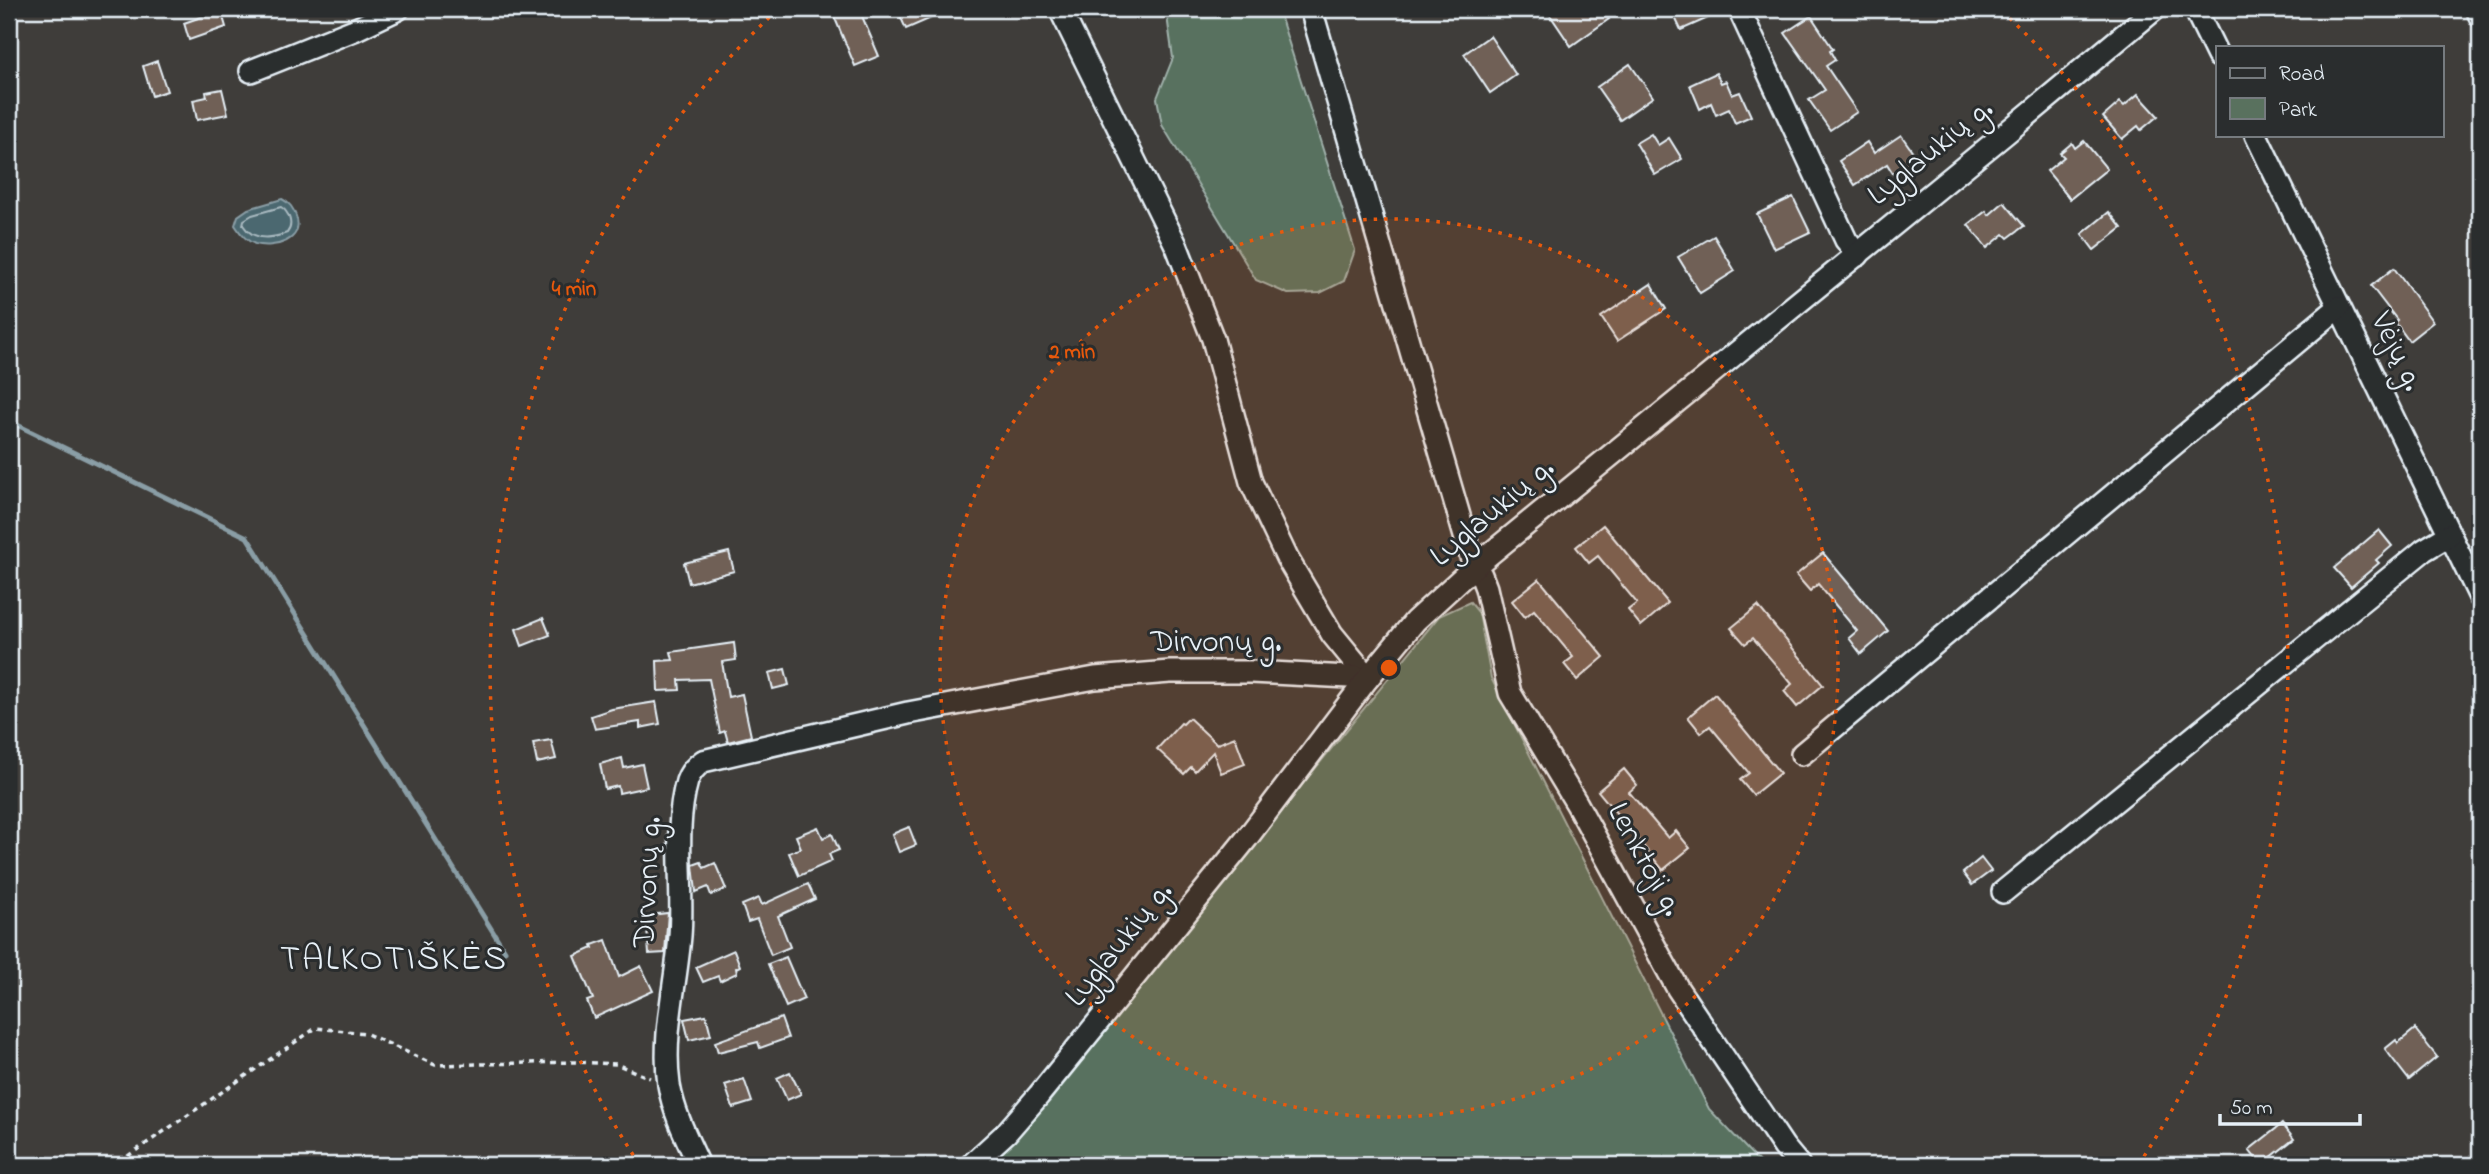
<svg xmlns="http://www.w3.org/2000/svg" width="2489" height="1174" viewBox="0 0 2489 1174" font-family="'Indie Flower',sans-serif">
  <rect width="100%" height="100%" fill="#3f3d3a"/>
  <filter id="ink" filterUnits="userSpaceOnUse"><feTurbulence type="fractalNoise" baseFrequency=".0143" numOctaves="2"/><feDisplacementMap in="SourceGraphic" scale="14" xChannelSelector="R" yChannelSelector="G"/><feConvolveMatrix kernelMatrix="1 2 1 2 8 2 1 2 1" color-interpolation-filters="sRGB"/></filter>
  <g filter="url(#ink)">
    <!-- green -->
    <g fill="#59715e" stroke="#a0b1ab" stroke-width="2">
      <path d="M1166 9H1278L1355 250 1344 281 1320 293 1288 294 1256 280 1162 125 1157 98 1173 58Z"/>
      <path d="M1470 602 1479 613 1491 678 1709 1109 1762 1165H985L1069 1072 1439 616Z"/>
    </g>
    <!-- water -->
    <path fill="#4b676f" stroke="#8a9ea6" stroke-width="2" d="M282 199C290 203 293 208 296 216 305 241 274 249 255 244 246 241 240 233 235 225L238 216 248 209Z"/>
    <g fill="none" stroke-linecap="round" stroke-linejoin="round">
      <!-- shore -->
      <path stroke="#a9bac1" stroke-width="2" d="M281 207C289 212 294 225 287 233 271 239 253 241 243 225L244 220 252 215Z"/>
      <!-- stream -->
      <path stroke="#8a9ea6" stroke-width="5" d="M9 421 247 537 505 951"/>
    </g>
    <!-- building -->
    <g fill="#706157" stroke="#e8f1f8" stroke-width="2">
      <path d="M831 9H859L879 56 855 66Z"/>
      <path d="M897 9H952L906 29Z"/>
      <path d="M1546 9H1602L1609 19 1571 46Z"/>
      <path d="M1671 9H1726V10L1681 30Z"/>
      <path d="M221 10 226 27 189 40 184 23Z"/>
      <path d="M1811 16 1833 49 1830 51 1835 60 1826 66 1857 112 1830 130 1809 100 1825 90 1785 33Z"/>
      <path d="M1490 36 1516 75 1490 93 1464 54Z"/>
      <path d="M157 61 167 91 152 96 143 66Z"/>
      <path d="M1630 64 1653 97 1620 120 1597 87Z"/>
      <path d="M1716 73 1721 83 1726 81 1732 95 1740 92 1751 116 1735 123 1729 109 1716 115 1711 103 1700 109 1690 85Z"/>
      <path d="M222 89 228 114 197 120 193 100 207 97 206 92Z"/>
      <path d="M2138 94 2158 116 2141 130 2138 126 2122 139 2103 117 2120 102 2124 106Z"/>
      <path d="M1651 134 1658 145 1669 138 1682 159 1655 175 1636 143Z"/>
      <path d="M1901 135 1918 159 1894 175 1887 164 1855 185 1839 161 1867 142 1874 153Z"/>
      <path d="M2084 141 2107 169 2070 199 2047 171 2064 157 2060 153 2072 143 2075 148Z"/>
      <path d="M1793 197 1810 232 1774 249 1757 214Z"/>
      <path d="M2004 202 2024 226 2008 238 2004 234 1987 248 1968 225 1986 211 1989 215Z"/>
      <path d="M2109 212 2122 228 2094 250 2082 234Z"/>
      <path d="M1714 236 1735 271 1700 293 1678 257Z"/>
      <path d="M2394 268 2433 322 2409 341 2395 322 2397 320 2371 286Z"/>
      <path d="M1651 284 1666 309 1617 341 1601 317Z"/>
      <path d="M1603 525 1668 603 1641 626 1628 610 1637 603 1598 556 1589 563 1576 547Z"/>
      <path d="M2379 530 2392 546 2376 560 2379 563 2351 587 2334 568Z"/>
      <path d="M729 552 734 571 689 583 684 563Z"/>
      <path d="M1823 553 1888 631 1861 654 1849 638 1857 631 1818 584 1810 591 1796 575Z"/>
      <path d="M1539 579 1604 657 1577 680 1564 664 1573 657 1534 610 1525 617 1512 601Z"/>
      <path d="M1758 606 1823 685 1797 707 1784 691 1792 684 1753 638 1745 644 1731 628Z"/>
      <path d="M543 618 550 635 522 646 516 629Z"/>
      <path d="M734 643 736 660 722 662 728 697 742 694 751 736 728 742 725 731 720 733 709 679 679 680 680 690 658 691 657 661 673 660 671 652Z"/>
      <path d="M785 669 789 685 773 689 769 673Z"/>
      <path d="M1715 694 1780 773 1753 795 1740 780 1749 773 1710 726 1701 733 1688 717Z"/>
      <path d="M656 702 660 724 640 728V722L595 729 591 716 612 709Z"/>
      <path d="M1189 718 1217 744 1235 737 1245 764 1221 773 1213 752 1195 771 1191 767 1184 774 1157 749 1181 723 1183 724Z"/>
      <path d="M551 740 556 759 537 763 533 743Z"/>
      <path d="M622 758 624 768 642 764 647 787 619 793 618 786 605 789 600 764Z"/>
      <path d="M1624 769 1637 785 1629 792 1668 838 1676 831 1690 848 1663 870 1598 791Z"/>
      <path d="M818 827 823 838 832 834 839 850 829 854 832 861 799 876 789 853 801 848 796 836Z"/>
      <path d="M909 827 916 845 899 852 892 834Z"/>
      <path d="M1981 858 1991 871 1972 885 1963 873Z"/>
      <path d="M701 862 704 868 715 863 726 889 711 895 708 887 696 892 693 865Z"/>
      <path d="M808 884 815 899 778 916 790 947 771 955 757 919 748 922 742 905 759 898 762 905Z"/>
      <path d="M668 913 665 953 649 954 647 929 651 928 650 915Z"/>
      <path d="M606 940 619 977 641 966 653 991 594 1018 587 1001 593 999 575 956 593 948 592 945Z"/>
      <path d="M734 950 740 966 736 968 737 973 720 981 718 976 703 982 696 967Z"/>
      <path d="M786 957 804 999 786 1007 768 964Z"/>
      <path d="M706 1015 711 1035 689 1040 684 1019Z"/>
      <path d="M781 1018 788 1038 760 1048 758 1042 718 1052 715 1042Z"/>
      <path d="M2415 1029 2437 1057 2409 1080 2385 1049 2396 1040 2398 1043Z"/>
      <path d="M790 1072 801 1094 787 1100 777 1078Z"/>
      <path d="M744 1079 752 1102 733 1108 725 1085Z"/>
      <path d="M2282 1124 2294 1139 2261 1165 2249 1150Z"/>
    </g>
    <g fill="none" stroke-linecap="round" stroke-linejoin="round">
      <defs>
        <g id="minor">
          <path d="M1060 9 1177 247 1213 339 1251 482 1287 558 1332 634 1368 678"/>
          <path d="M1311 9 1474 567 1481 575 1486 588 1510 693 1577 804 1678 989 1784 1147 1799 1165"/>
          <path d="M1739 9 1846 240 1858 255"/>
          <path d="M2195 9 2218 56"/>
          <path d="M2477 9 2480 16"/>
          <path d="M251 71 354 30 398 9"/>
          <path d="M2256 135 2480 597"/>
          <path d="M1802 754 2339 307"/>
          <path d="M2003 892 2424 550 2449 535"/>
          <path d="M699 1165C687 1139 674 1114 669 1085 662 1036 676 985 680 936 684 886 673 830 687 781 690 772 696 766 703 761L908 713 1095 678 1170 672H1251L1368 678"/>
          <path d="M971 1165 1006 1133 1039 1095 1247 838 1368 678 1415 621 1474 567 2006 133 2155 9"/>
        </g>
      </defs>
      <!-- minor casing -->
      <use href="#minor" stroke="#e8f1f8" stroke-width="26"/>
      <!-- path -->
      <path stroke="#e8f1f8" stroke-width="3.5" stroke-dasharray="5 5" stroke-linecap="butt" d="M110 1165 119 1162 316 1028 365 1033 435 1065 574 1062 616 1064 650 1078"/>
      <!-- minor -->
      <use href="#minor" stroke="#2a2d2e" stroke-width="21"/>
    </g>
  </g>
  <!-- distance rings -->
  <circle cx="1389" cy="668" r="449" fill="#e8590c" fill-opacity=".12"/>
  <g fill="none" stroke="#e8590c" stroke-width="3.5" stroke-dasharray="3.5 7">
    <circle cx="1389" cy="668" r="449"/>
    <path d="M639 1164A899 899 0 0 1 776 11M2002 11A899 899 0 0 1 2139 1164"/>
  </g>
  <g text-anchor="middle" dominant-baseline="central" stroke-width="6" stroke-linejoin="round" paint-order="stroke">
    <!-- street labels -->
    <g font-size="32" fill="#e8f1f8" stroke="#2a2d2e">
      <text transform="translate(1931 153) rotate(-39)">Lyglaukių g.</text>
      <text transform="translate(2396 352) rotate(64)">Vėjų g.</text>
      <text transform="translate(1493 513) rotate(-40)">Lyglaukių g.</text>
      <text x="1216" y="643">Dirvonų g.</text>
      <text transform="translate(1644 860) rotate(61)">Lenktoji g.</text>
      <text transform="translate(649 882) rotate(-87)">Dirvonų g.</text>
      <text transform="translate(1120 945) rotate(-51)">Lyglaukių g.</text>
    </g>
    <!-- quarter labels -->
    <g font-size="35" letter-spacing="2" fill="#e8f1f8" stroke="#2a2d2e">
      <text x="394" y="960">TALKOTIŠKĖS</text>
    </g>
  </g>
  <circle cx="1389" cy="668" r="10" fill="#e8590c" stroke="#2a2d2e" stroke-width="3.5"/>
  <g font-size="21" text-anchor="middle" font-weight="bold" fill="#e8590c" stroke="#2a2d2e" stroke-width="6" stroke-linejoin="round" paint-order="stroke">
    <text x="574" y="295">4 min</text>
    <text x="1072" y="358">2 min</text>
  </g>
  <!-- margin -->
  <rect width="2489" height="1174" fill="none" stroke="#2a2d2e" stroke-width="35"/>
  <rect x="18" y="18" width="2454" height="1139" fill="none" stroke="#e8f1f8" stroke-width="2.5" filter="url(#ink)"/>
  <!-- legend -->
  <rect x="2216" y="46" width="228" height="91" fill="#2a2d2e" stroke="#767b7f" stroke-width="2"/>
  <rect x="2230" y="68" width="35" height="10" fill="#2a2d2e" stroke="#767b7f" stroke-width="2"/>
  <text x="2279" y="80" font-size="21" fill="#e8f1f8">Road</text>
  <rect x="2230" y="98" width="35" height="21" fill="#59715e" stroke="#767b7f" stroke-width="2"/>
  <text x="2279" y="116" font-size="21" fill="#e8f1f8">Park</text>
  <!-- scale -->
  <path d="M2220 1114v10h140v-10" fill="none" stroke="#e8f1f8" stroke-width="3.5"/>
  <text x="2230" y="1114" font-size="21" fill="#e8f1f8" stroke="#2a2d2e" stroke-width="5" paint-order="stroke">50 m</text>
</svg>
